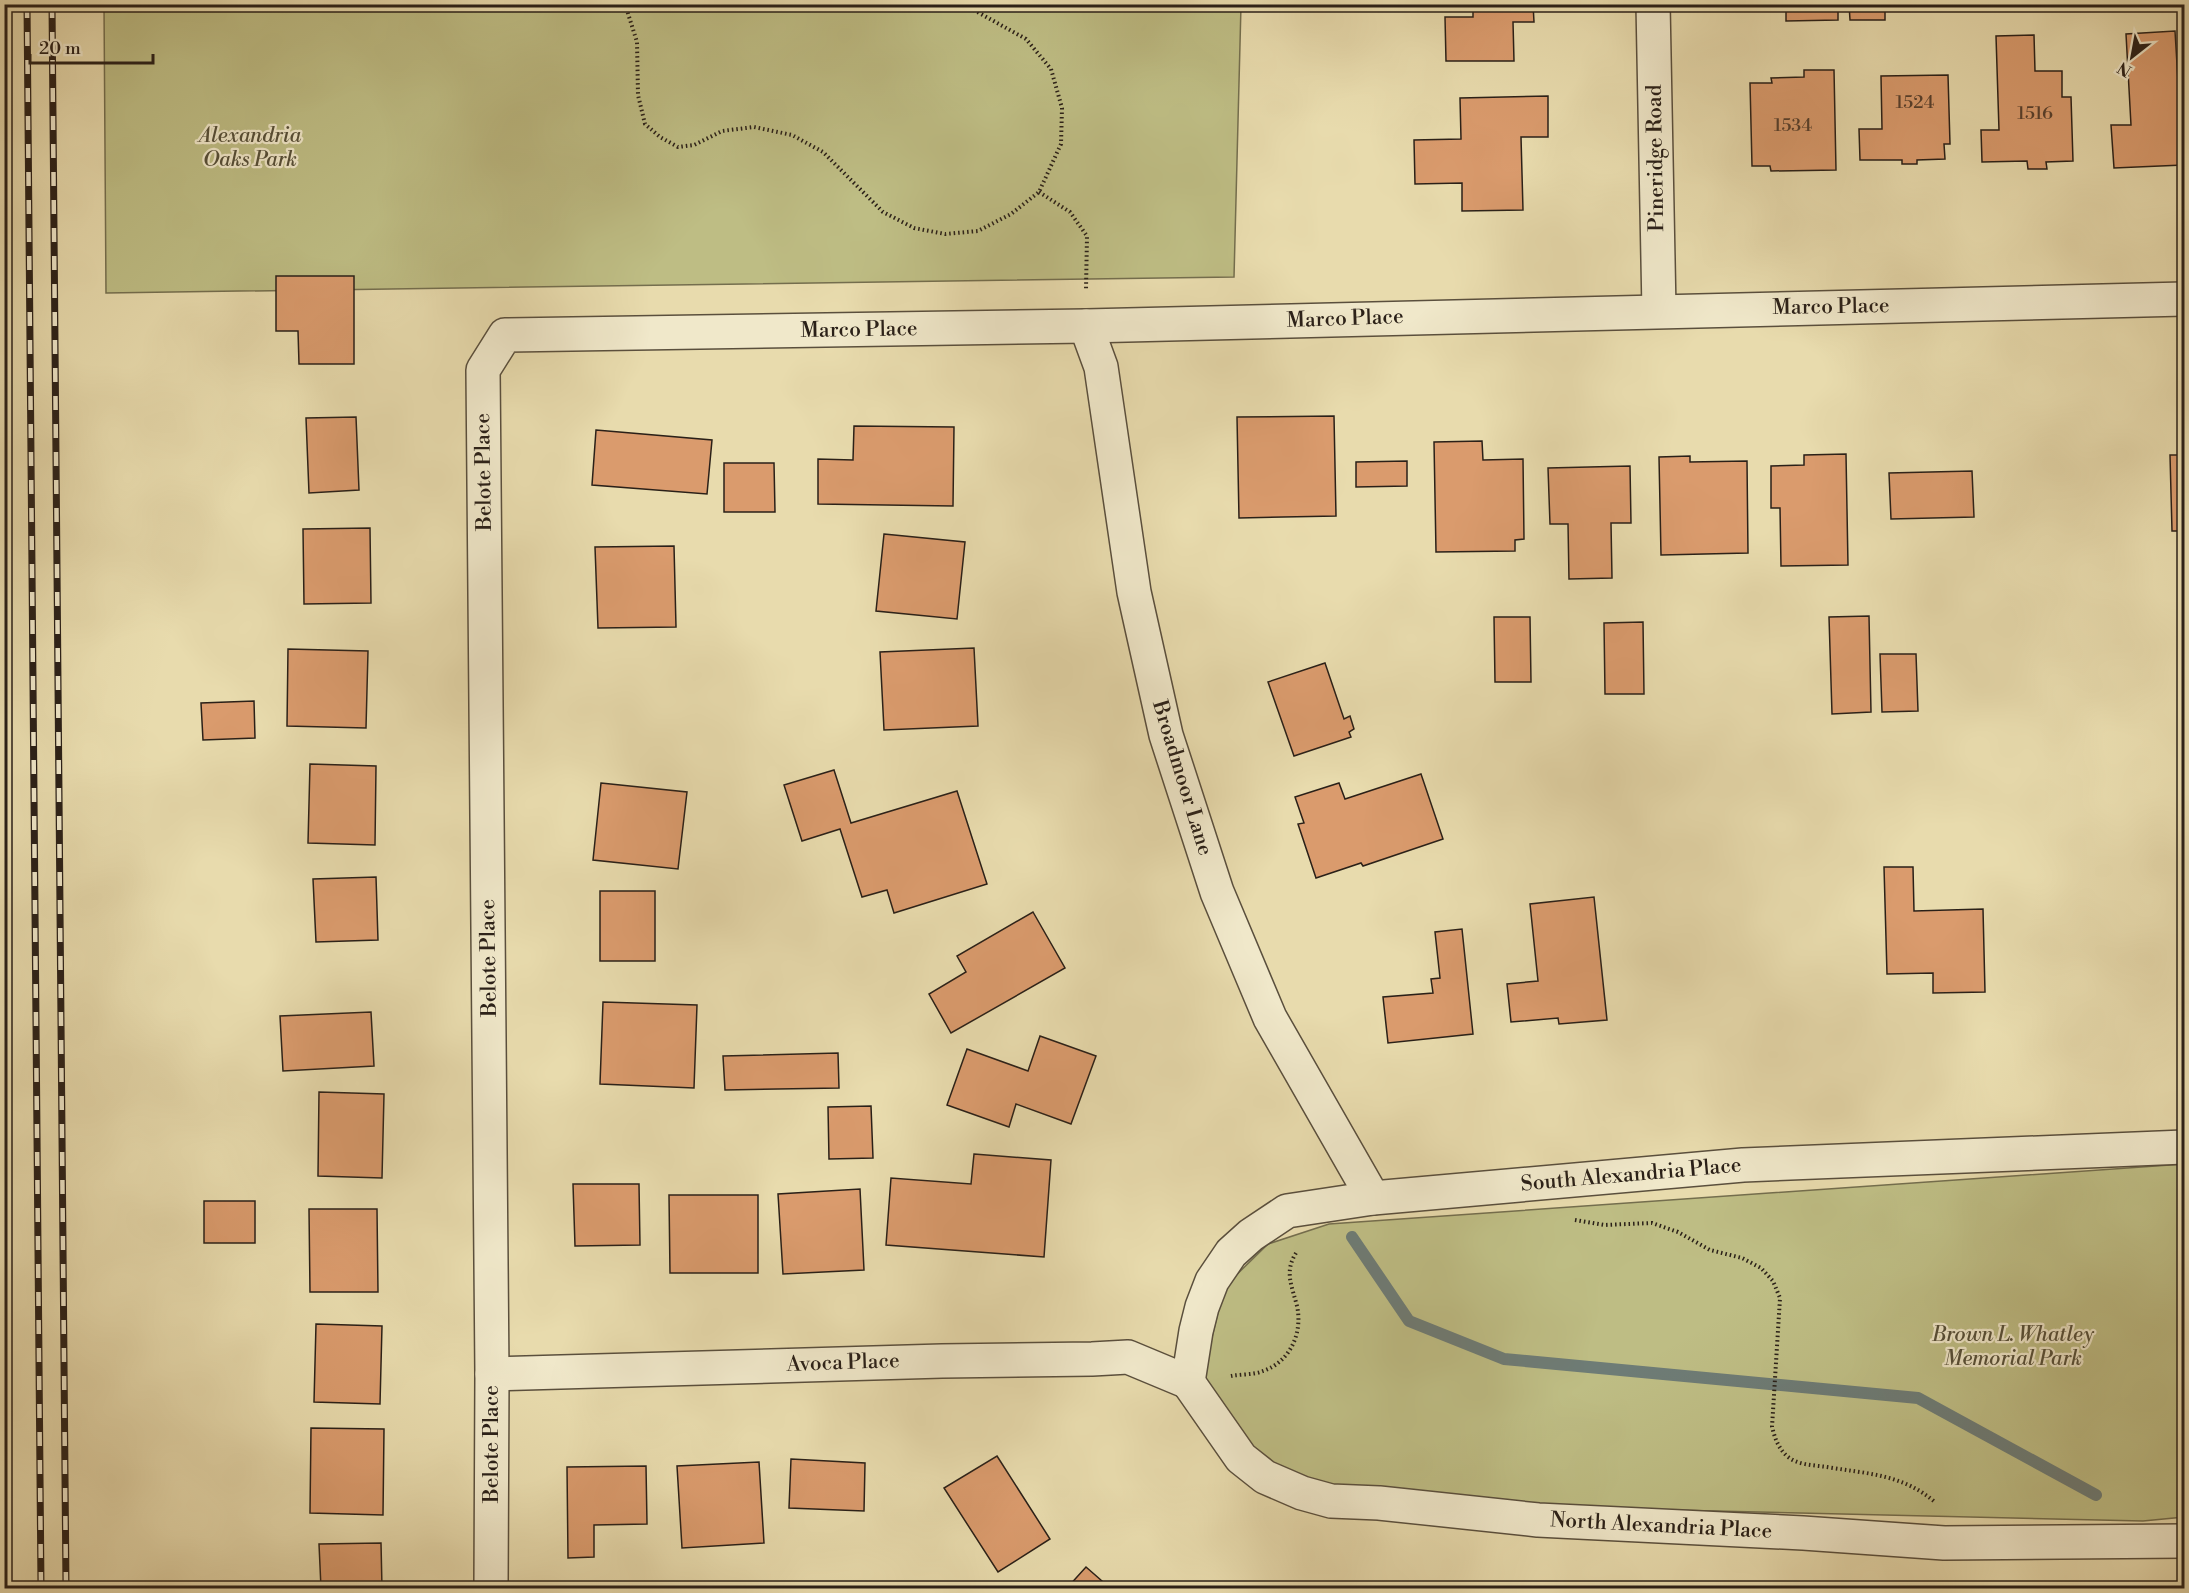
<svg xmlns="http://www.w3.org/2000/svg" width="2189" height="1593" viewBox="0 0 2189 1593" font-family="'Libre Bodoni',serif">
  <rect width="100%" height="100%" fill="#e8dbad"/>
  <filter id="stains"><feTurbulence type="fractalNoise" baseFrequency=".00333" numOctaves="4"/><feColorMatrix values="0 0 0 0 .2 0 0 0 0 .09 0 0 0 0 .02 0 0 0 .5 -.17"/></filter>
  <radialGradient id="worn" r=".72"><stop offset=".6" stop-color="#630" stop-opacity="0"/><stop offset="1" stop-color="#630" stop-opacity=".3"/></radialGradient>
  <!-- green -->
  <g fill="#bebd84" stroke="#746e4e" stroke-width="1.5">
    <path d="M104 5H1241L1234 277 106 293Z"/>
    <path d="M2184 1164V1517L2143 1521 1542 1507 1303 1483 1252 1451 1202 1379 1224 1287 1268 1244 1329 1224Z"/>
  </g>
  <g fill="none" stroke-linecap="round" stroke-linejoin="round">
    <!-- stream -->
    <path stroke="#6e7c76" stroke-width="12" d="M1352 1237 1409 1321 1504 1359 1918 1398 2096 1495"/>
  </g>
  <!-- building -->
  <g fill="#da9b6d" stroke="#2a2018" stroke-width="1.5">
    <path d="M1473 4H1533L1534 22H1513L1514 61H1446L1445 17H1473Z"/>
    <path d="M1786 4H1838V20L1786 21Z"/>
    <path d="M1849 4H1885V20H1850Z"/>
    <path d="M2175 31 2183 165 2114 168 2111 125H2131L2126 34Z"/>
    <path d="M2034 35 2035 71H2062V97H2071L2073 161 2046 162 2047 169H2028L2027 161 1982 162 1981 130H1999L1996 36Z"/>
    <path d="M1804 70H1834L1836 170 1771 171 1770 166H1752L1750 83H1772L1771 78 1804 77Z"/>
    <path d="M1948 75 1950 144H1944L1945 159 1917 160V164H1902V160H1860L1859 129H1882L1881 76Z"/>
    <path d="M1548 96V137H1521L1523 210 1462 211V183L1415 184 1414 140 1461 139 1460 98Z"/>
    <path d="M276 276H354V364H299L298 331H276Z"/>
    <path d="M1334 416 1336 516 1239 518 1237 417Z"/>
    <path d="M356 417 359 490 309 493 306 418Z"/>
    <path d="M854 426 954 427 953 506 818 504V459L853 460Z"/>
    <path d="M596 430 712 440 707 494 592 485Z"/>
    <path d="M1482 441 1483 460 1523 459 1524 539 1515 540V551L1436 552 1434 442Z"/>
    <path d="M1846 454 1848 565 1781 566 1780 508H1771V466L1804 465V455Z"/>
    <path d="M2170 455H2184V531H2172Z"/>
    <path d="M1690 456V462L1747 461 1748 553 1661 555 1659 457Z"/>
    <path d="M1407 461V486L1356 487V462Z"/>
    <path d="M724 463H774L775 512H724Z"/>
    <path d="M1630 466 1631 523H1611L1612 578 1569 579 1568 524H1550L1548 468Z"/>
    <path d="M1972 471 1974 517 1891 519 1889 473Z"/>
    <path d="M370 528 371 603 304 604 303 529Z"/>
    <path d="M884 534 965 542 957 619 876 611Z"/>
    <path d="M674 546 676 627 598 628 595 547Z"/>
    <path d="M1869 616 1871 712 1832 714 1829 617Z"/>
    <path d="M1494 617H1530L1531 682H1495Z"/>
    <path d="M1643 622 1644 694H1605L1604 623Z"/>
    <path d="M974 648 978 726 884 730 880 652Z"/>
    <path d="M288 649 368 651 366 728 287 726Z"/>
    <path d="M1880 654H1916L1918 711 1882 712Z"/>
    <path d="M1325 663 1344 719 1350 716 1354 729 1349 732 1351 737 1294 756 1268 682Z"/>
    <path d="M254 701 255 738 203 740 201 703Z"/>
    <path d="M310 764 376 766 375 845 308 843Z"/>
    <path d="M834 770 851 823 957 791 987 884 894 913 887 890 862 897 840 829 802 841 784 785Z"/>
    <path d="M1421 774 1443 839 1363 866 1361 863 1316 878 1298 824 1304 823 1295 797 1339 783 1345 799Z"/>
    <path d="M601 783 687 792 678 869 593 860Z"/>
    <path d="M1884 867H1913L1914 911 1983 909 1985 992 1933 993V973L1887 974Z"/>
    <path d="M376 877 378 940 316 942 313 879Z"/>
    <rect x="600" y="891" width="55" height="70"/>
    <path d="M1594 897 1607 1020 1559 1024 1558 1018 1511 1022 1507 984 1538 981 1530 904Z"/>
    <path d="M1033 912 1065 968 951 1033 929 994 966 972 957 956Z"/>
    <path d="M1462 929 1473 1034 1388 1043 1383 997 1433 993 1431 979 1440 978 1435 932Z"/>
    <path d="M603 1002 697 1005 694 1088 600 1084Z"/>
    <path d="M371 1012 374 1066 283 1071 280 1016Z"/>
    <path d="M1040 1036 1096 1056 1071 1124 1016 1104 1009 1127 947 1105 967 1049 1028 1071Z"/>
    <path d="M838 1053 839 1088 725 1090 723 1056Z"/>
    <path d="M319 1092 384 1094 382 1178 318 1176Z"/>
    <path d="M871 1106 873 1158 829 1159 828 1107Z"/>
    <path d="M974 1154 1051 1160 1044 1257 886 1245 891 1178 971 1184Z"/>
    <path d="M573 1184H639L640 1245 575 1246Z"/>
    <path d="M860 1189 864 1270 783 1274 778 1194Z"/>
    <path d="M669 1195H758V1273H670Z"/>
    <rect x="204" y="1201" width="51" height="42"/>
    <path d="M309 1209H377L378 1292H310Z"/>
    <path d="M316 1324 382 1326 380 1404 314 1402Z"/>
    <path d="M311 1428 384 1429 383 1515 310 1513Z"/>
    <path d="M997 1456 1050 1539 998 1572 944 1488Z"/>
    <path d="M791 1459 865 1463 864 1511 789 1508Z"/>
    <path d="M759 1462 764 1543 682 1548 677 1466Z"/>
    <path d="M646 1466 647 1524 594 1525V1557L568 1558 567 1467Z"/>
    <path d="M381 1543 382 1588H321L319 1544Z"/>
    <path d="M1086 1567 1110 1588H1067Z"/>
    <path d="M576 1584 656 1585V1588H576Z"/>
  </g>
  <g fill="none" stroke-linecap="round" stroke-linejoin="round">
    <defs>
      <g id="minor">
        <path d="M1653 4 1659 311"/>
        <path d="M1086 326 1101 367 1134 592 1166 735 1217 892 1270 1018 1373 1198"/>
        <path d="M492 1374 942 1361 1092 1359 1128 1357 1188 1382"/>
        <path d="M1188 1382 1196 1331 1202 1307 1212 1281 1231 1253 1251 1235 1287 1211 1373 1198 1743 1165 2184 1147"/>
        <path d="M1188 1382 1241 1458 1265 1477 1302 1493 1331 1501 1379 1503 1538 1520 1803 1533 1944 1543 2184 1541"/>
        <path d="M491 1588 492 1374 483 370 505 335 1086 326 2184 299"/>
      </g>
    </defs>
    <!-- minor casing -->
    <use href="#minor" stroke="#5a4f3d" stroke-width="36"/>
    <!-- path -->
    <g stroke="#2a2018" stroke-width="4" stroke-dasharray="1.5 3" stroke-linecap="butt">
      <path d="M625 4 637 42 638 95 645 124 660 137 678 147 694 145 722 131 754 127 792 135 823 152 883 212 914 228 945 234 978 231 1011 214 1039 192 1061 144 1062 108 1051 69 1026 39 963 4"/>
      <path d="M1039 192 1070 212 1087 236 1086 289"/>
      <path d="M1575 1220 1604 1225 1652 1223 1678 1232 1710 1250 1742 1258 1761 1268 1773 1281 1780 1298 1772 1427C1775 1438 1778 1448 1787 1456 1797 1465 1813 1465 1827 1467 1868 1474 1903 1474 1936 1503"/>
      <path d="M1231 1376C1241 1374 1254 1375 1263 1371 1290 1362 1303 1333 1297 1306 1292 1286 1284 1272 1296 1253"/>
    </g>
    <!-- minor -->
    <use href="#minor" stroke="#f0e8ca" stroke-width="33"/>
    <defs>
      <g id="rail">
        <path d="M27 4 41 1588"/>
        <path d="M52 4 66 1588"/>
      </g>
    </defs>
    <!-- rail casing -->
    <use href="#rail" stroke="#2a2018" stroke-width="7"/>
    <!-- rail -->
    <use href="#rail" stroke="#f0e8ca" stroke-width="4.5" stroke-dasharray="14" stroke-linecap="butt"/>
  </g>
  <g text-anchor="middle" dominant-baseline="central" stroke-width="4.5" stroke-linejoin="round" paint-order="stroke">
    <!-- number labels -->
    <g font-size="18" fill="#563f2d">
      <text x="1915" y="102">1524</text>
      <text x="2035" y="113">1516</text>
      <text x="1793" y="125">1534</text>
    </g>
    <!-- park labels -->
    <g font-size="21" font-style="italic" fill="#564f38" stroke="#f0e8ca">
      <text x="250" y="136">Alexandria<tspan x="250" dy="24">Oaks Park</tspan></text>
      <text x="2013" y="1335">Brown L. Whatley<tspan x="2013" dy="24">Memorial Park</tspan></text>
    </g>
    <!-- street labels -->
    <g font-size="21" fill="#2a2018" stroke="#f0e8ca">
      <text transform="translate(1656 158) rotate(-91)">Pineridge Road</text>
      <text transform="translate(1831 307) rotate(-1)">Marco Place</text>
      <text transform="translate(1345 319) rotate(-2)">Marco Place</text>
      <text transform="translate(859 330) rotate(-1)">Marco Place</text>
      <text transform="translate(484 472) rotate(-91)">Belote Place</text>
      <text transform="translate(1182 778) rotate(73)">Broadmoor Lane</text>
      <text transform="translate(489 958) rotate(-91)">Belote Place</text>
      <text transform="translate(1631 1175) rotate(-5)">South Alexandria Place</text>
      <text transform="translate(843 1363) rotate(-2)">Avoca Place</text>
      <text transform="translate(492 1444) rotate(-90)">Belote Place</text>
      <text transform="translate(1661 1526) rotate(3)">North Alexandria Place</text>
    </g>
  </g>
  <!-- margin -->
  <rect width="2189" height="1593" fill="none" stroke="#e8dbad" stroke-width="24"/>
  <rect x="6" y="6" width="2177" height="1581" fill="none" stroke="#2a2018" stroke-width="3"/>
  <rect x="12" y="12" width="2165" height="1569" fill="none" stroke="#2a2018" stroke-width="1.5"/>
  <!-- north arrow -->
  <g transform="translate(2132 57) rotate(211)" stroke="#f0e8ca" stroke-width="4.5" paint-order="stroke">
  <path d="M0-4.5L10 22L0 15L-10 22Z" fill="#2a2018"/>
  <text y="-9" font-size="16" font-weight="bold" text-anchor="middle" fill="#2a2018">N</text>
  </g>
  <!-- scale -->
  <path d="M30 54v9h123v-9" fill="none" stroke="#2a2018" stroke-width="3"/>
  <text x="39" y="54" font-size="18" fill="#2a2018" stroke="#f0e8ca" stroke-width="4.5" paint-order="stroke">20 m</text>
  <rect width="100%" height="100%" filter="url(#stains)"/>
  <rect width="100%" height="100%" fill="url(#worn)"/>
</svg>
